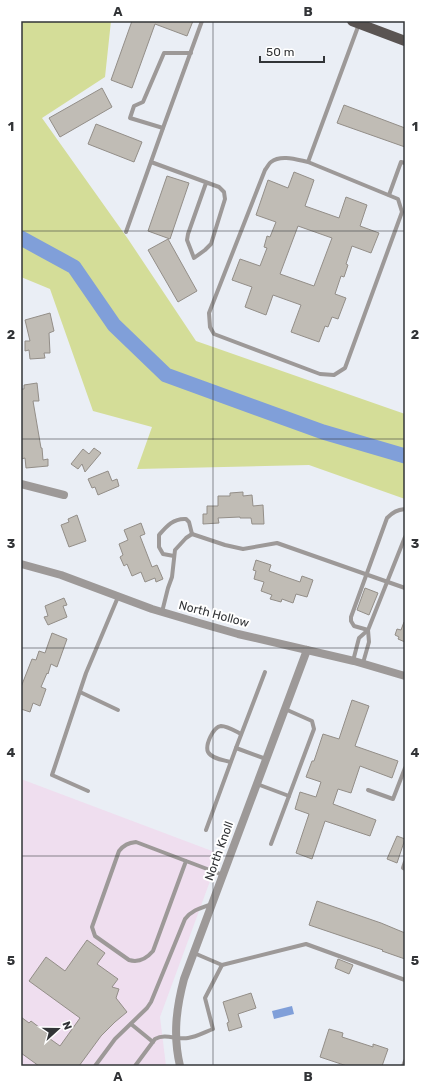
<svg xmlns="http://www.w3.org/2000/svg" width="426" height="1087" viewBox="0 0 426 1087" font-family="Rubik,sans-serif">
  <rect width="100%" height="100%" fill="#eaeef5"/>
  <!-- education -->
  <path fill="#efdeef" d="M21 779 220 854 160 1017 166 1066H21Z"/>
  <!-- green -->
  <path fill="#d4dd98" d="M21 21H111L105 77 42 118 128 239 196 341 405 414V499L309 465 137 469 152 427 93 411 50 289 21 277Z"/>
  <!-- water -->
  <path fill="#809fd9" d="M292 1006 294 1014 274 1019 272 1011Z"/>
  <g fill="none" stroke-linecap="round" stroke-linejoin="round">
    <!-- river -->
    <path stroke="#809fd9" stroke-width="15" d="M21 238 74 267 114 325 166 375 323 432 405 456"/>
  </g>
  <!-- building -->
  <g fill="#c0bcb5" stroke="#938e88" fill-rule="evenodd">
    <path d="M132 21H193L187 36 155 24 132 88 111 80Z"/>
    <path d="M102 88 112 107 60 137 49 118Z"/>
    <path d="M344 105 405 128V147L337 123Z"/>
    <path d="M96 124 142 142 134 162 88 144Z"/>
    <path d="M294 172 314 180 305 206 339 218 346 197 367 205 360 226 379 233 371 253 352 246 346 264 348 265 344 277 341 276 335 294 346 298 338 319 332 317 328 327 325 326 319 342 291 332 301 305 273 295 266 315 245 307 252 287 232 280 240 259 260 266 267 248 264 247 267 236 270 237 276 222 256 215 268 180 288 188ZM298 226 332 238 314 286 280 274Z"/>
    <path d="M167 176 189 183 170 239 148 231Z"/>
    <path d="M168 239 197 291 178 302 148 250Z"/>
    <path d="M50 313 54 331 49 333 50 353H44L45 358 30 359 29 350 25 351V341H30L25 320Z"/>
    <path d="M37 383 39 401H33L41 448H42L43 460 48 459V466L26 468 25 458 21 459V389H24V385Z"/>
    <path d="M94 448 101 453 85 472 82 464 78 469 71 464 83 449 89 454Z"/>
    <path d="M108 471 112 481 117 479 119 486 98 495 95 487 92 488 88 479Z"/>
    <path d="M243 492V496L252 495 253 506 263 505 264 524H252L251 518H240V517L218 518 219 523 203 524V514H207V506H218V496H230V493Z"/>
    <path d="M77 515 86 541 69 547 61 525 69 522 68 519Z"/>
    <path d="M141 523 145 534 140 536 152 567 157 565 163 579 156 582 155 578 145 582 141 572 132 576 127 564 124 566 120 557 123 555 119 544 128 540 124 530Z"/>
    <path d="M256 560 271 565 269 571 280 575 300 582 302 576 313 580 307 597 296 594 293 603 282 599 281 602 270 599 272 595 261 591 264 582 254 579 256 571 253 570Z"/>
    <path d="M365 588 378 593 369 615 357 610Z"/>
    <path d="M64 598 67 605 63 606 67 617 48 625 44 617 48 616 45 606Z"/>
    <path d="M404 622H405V642L398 639 399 637 395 635 397 629 401 630Z"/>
    <path d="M52 633 67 639 57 667 51 664 48 674 47 673 41 687 46 689 40 706 33 703 30 712 21 709V687L32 659 36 660 39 651 45 653Z"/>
    <path d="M352 700 369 706 355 746 398 761 392 778 360 766 351 793 338 789 333 804 376 820 370 836 325 821 312 859 296 853 309 814 295 809 300 792 316 797 321 782 306 777 312 761H314L323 734 339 739Z"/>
    <path d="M397 836 405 839 397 863 387 859Z"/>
    <path d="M317 901 381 923 405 933V959L382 951 383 950 309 925Z"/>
    <path d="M87 940 105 953 97 964 118 979 112 987 119 989 116 998 127 1012 115 1022 101 1036 79 1066H39L21 1053V1017L29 1023 31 1021 48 1034 46 1036 60 1046 80 1018 29 981 46 957 65 971Z"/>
    <path d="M338 959 353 965 349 974 335 968Z"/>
    <path d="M251 993 256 1008 238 1014 242 1027 229 1031 227 1023 229 1022 223 1002Z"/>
    <path d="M329 1029 343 1033 342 1037 373 1047V1044L388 1049 382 1066H347L320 1057Z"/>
  </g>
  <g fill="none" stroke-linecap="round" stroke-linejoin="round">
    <!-- lane -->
    <g stroke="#9d9998" stroke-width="4">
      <path d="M163 128 130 118 134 106 143 102 164 53H191"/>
      <path d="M151 162 219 187 224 192 225 199 211 244 205 250 194 258 187 240 188 234 206 183"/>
      <path d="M308 162C298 160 281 154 271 162 269 163 267 168 265 170L209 313 210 327 214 334 320 374 334 375 345 368 402 212 398 199 308 162 359 24"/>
      <path d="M389 195 401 162 405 163"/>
      <path d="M126 232 163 128 202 21"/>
      <path d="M174 556 163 554 159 547V535C166 527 173 518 186 519L189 522 192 534"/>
      <path d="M162 612 168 588 172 577 175 550 186 538 192 534 225 545 243 549 277 543 405 588"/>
      <path d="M368 630 354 626 351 621V617L387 518C393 512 397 510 405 509"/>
      <path d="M353 661 359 638 368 630"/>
      <path d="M363 663 369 642 368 630 405 537"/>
      <path d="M265 672 236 748 266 759"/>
      <path d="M80 692 118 710"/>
      <path d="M230 762C224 760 212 759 208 752 205 745 213 727 221 726 227 726 235 731 241 734"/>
      <path d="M257 784 289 796"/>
      <path d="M368 790 393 799 405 768"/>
      <path d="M88 791 52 775 86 673 118 597"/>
      <path d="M206 830 236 748"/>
      <path d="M271 844 314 729 312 721 285 709"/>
      <path d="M186 861 153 951C147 958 139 963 129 960L95 936 92 927 119 851C124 845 128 843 136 842L223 875"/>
      <path d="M405 862 403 868 405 869"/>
      <path d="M222 965 306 944 405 980"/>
      <path d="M131 1024 153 1042"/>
      <path d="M95 1066 115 1039 147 1008 151 1002 185 919C192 910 201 908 212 904"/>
      <path d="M135 1066 155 1039C166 1033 176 1040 188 1038 196 1037 205 1032 213 1029L205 998 222 965 194 953"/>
      <path d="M403 1066 405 1061"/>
    </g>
    <!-- street -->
    <g stroke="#9d9998" stroke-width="8">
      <path d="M21 484 64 495"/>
      <path d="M21 564 61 575 152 609 196 622 238 634 354 661 405 676"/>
      <path d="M180 1066C173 1036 176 1009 184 979L307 650"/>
    </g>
    <!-- primary -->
    <path stroke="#5a5452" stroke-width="10" d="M352 21 405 41"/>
  </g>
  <!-- grid -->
  <path fill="none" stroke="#323437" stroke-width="1" stroke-opacity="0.55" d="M213 21V1066M21 231H405M21 439H405M21 648H405M21 856H405"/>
  <g text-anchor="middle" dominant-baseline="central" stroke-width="4" stroke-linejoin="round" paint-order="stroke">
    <!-- street labels -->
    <g font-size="12" fill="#323437" stroke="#fff">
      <text transform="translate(214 614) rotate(15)">North Hollow</text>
      <text transform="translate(219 851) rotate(-70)">North Knoll</text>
    </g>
  </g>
  <!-- border -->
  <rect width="426" height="1087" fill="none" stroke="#ffffff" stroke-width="44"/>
  <!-- north arrow -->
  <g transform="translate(58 1029) rotate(69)" stroke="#ffffff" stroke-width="3" paint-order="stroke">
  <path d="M0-3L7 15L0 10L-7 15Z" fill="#323437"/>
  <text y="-6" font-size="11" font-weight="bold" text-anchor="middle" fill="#323437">N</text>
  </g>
  <!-- scale -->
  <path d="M260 56v6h64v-6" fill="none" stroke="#323437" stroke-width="2"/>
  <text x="266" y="56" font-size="12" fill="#323437" stroke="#ffffff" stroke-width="3" paint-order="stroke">50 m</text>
  <rect x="22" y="22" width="382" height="1043" fill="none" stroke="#323437" stroke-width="1.5"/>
  <g font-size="13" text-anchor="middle" font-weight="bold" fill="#323437">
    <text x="118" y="16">A</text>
    <text x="308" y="16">B</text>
    <text x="11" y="131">1</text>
    <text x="415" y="131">1</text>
    <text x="11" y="339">2</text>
    <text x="415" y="339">2</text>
    <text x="11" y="548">3</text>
    <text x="415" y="548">3</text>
    <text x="11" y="757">4</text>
    <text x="415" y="757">4</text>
    <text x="11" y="965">5</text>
    <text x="415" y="965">5</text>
    <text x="118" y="1081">A</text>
    <text x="308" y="1081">B</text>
  </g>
</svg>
